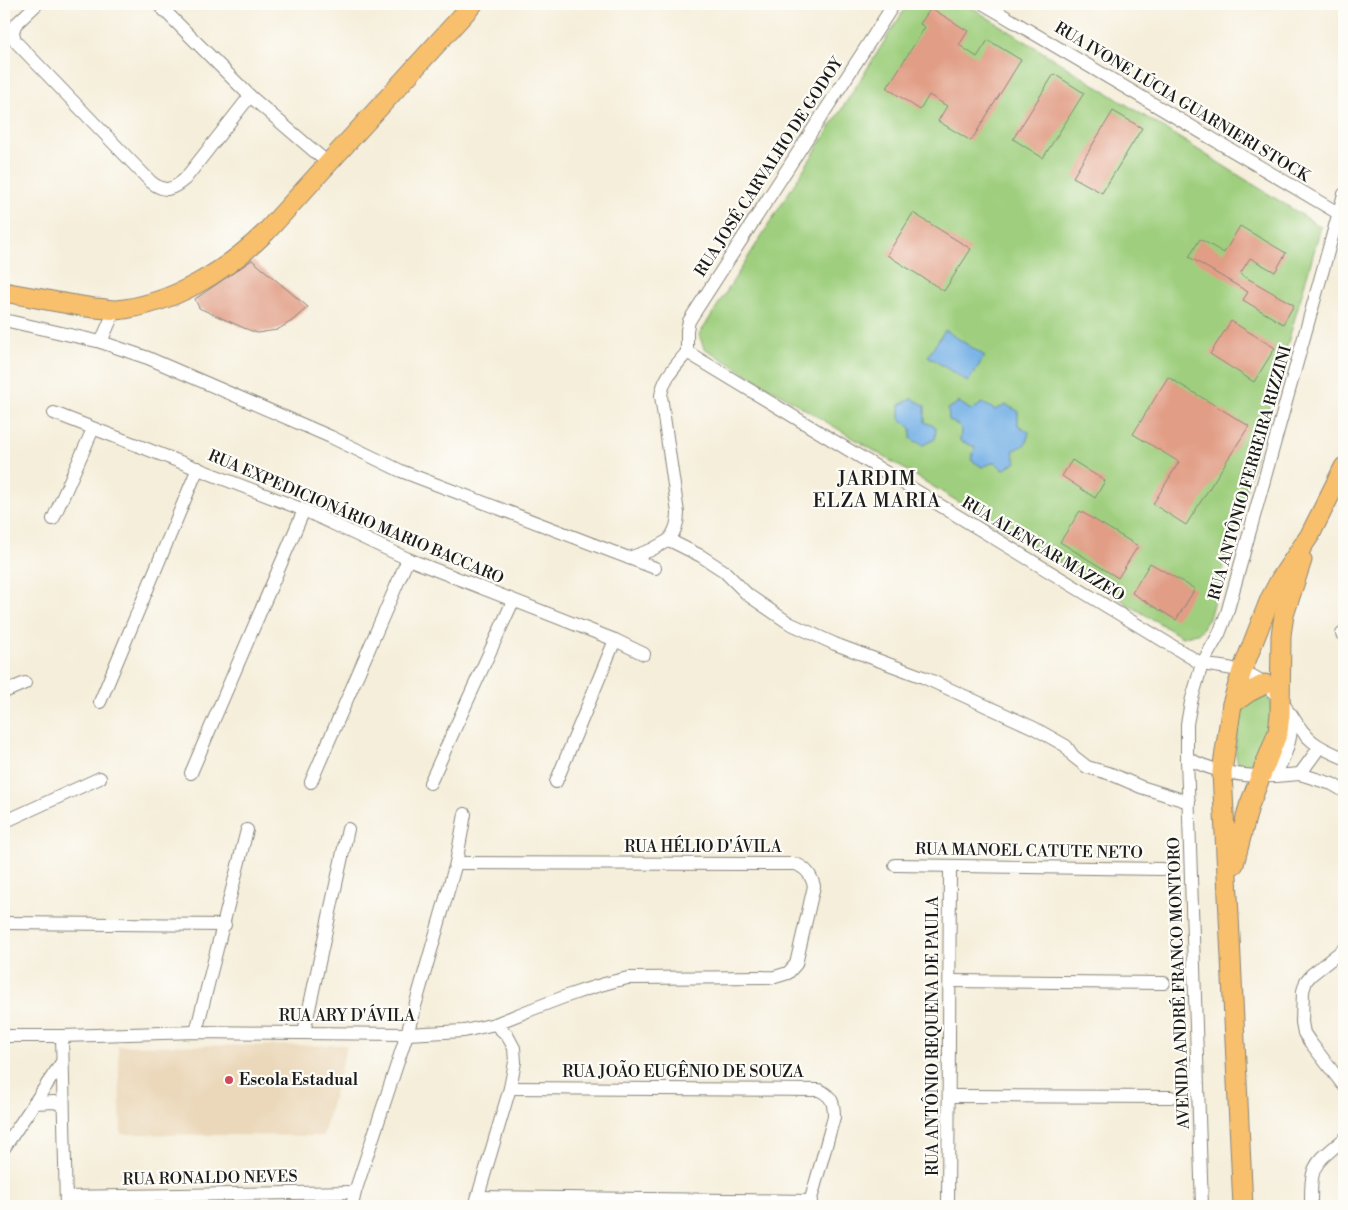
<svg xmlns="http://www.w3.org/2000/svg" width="1348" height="1210" viewBox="0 0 1348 1210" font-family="'Libre Bodoni',serif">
  <rect width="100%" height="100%" fill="#fdfcf7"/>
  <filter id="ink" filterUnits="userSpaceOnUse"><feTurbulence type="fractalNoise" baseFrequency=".02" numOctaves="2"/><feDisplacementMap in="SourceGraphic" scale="10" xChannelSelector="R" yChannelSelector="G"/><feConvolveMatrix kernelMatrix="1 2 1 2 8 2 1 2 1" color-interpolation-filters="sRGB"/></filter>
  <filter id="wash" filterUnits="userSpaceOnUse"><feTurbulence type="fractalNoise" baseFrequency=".0096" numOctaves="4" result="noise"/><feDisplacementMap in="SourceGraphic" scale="20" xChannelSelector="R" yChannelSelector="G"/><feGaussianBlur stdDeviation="1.12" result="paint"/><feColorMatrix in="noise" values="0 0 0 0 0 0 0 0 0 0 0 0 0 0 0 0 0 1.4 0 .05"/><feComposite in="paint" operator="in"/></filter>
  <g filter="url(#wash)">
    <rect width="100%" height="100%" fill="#f5eeda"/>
    <!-- built -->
    <path fill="#ebd8ba" d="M347 1045 323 1136 121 1134 118 1046Z"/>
    <!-- green -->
    <g fill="#9fcf7e" stroke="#5e764d">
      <path d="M908 4H966L1321 227 1209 618 1200 632 1182 637 704 348 699 335Z"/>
      <path d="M1260 694C1288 701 1262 751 1255 767 1231 774 1235 746 1237 732 1238 724 1239 711 1244 706 1249 701 1255 698 1260 694Z"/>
    </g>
    <!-- water -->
    <g fill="#75b0e6" stroke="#486681">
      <path d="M945 330 985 356 968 382 928 356Z"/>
      <path d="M912 398 925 406V422L936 427 935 439 923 445 911 439V428L900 419V405Z"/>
      <path d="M959 402 971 410 983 403 995 410 1006 405 1018 411V425L1029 432 1026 444 1013 451 1016 462 1003 470 995 462 982 467 971 460 975 447 960 441 961 427 949 420 948 409Z"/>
    </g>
    <g id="blocks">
      <!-- building -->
      <g fill="#e19d85">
        <path d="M931 8 968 31 959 45 977 57 988 40 1021 60 971 141 938 121 947 106 929 95 920 110 887 88 925 27 920 24Z"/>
        <path d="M1054 74 1084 93 1043 158 1013 139Z"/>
        <path d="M1113 111 1142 128 1102 193 1073 177Z"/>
        <path d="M913 213 971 249 944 291 887 255Z"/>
        <path d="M1240 226 1286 253 1275 272 1250 258 1240 274 1294 305 1283 324 1243 300 1248 292 1189 257 1200 239 1224 253Z"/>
        <path d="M252 260 308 307 292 321 277 330 257 333 244 328 199 308 195 299Z"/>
        <path d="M1231 321 1275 348 1254 382 1210 354Z"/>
        <path d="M1168 377 1249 426 1186 525 1153 504 1179 462 1133 434Z"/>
        <path d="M1072 460 1105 481 1095 498 1062 476Z"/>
        <path d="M1080 511 1138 546 1118 578 1060 542Z"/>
        <path d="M1150 563 1195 589 1176 620 1132 593Z"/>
      </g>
    </g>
  </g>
  <g filter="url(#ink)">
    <use href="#blocks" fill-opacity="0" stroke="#88857b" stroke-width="1"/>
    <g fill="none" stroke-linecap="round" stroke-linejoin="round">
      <defs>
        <g id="street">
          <path d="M37 4 15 25 13 33 15 41 151 182C165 193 172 190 185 179L250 96"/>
          <path d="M158 4 250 96 329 164"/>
          <path d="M984 4 1338 213"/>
          <path d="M4 320 101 342 148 358 331 437 401 471 655 568"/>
          <path d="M101 342 115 310"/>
          <path d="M687 352 1202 664C1216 667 1231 667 1244 672 1254 675 1262 682 1270 689 1303 716 1291 743 1275 776 1244 777 1215 773 1187 758"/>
          <path d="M687 352V330L689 321 894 4"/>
          <path d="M54 413 304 510 408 559 615 640 644 654"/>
          <path d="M53 519 93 429"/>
          <path d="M669 540C675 531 678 524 678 513L661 396C663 378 676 366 687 352"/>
          <path d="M629 558 651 550 669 540 701 556 724 571 748 595 789 623 835 644 923 677 1034 728 1066 746 1073 756 1087 767 1111 774 1141 787 1189 802"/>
          <path d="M1342 634 1344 636"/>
          <path d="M4 692 25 683"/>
          <path d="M100 702 198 468"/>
          <path d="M1291 714C1307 741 1315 746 1344 758"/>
          <path d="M191 773 304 510"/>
          <path d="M1300 774 1319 748"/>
          <path d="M1275 776 1300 774 1332 784 1344 791"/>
          <path d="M311 782 408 559"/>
          <path d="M556 782 615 640"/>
          <path d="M430 783 513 601"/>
          <path d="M4 822 100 778"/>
          <path d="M456 863 796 864C807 869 811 875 814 886L796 964 788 973 775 977 628 978C582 988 538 1007 495 1024"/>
          <path d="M895 865 1163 869"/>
          <path d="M4 923 225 925"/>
          <path d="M1344 949 1311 975 1306 981 1303 991 1302 1022 1304 1033 1310 1042 1344 1086"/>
          <path d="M950 981 1164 983"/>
          <path d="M196 1032 247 830"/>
          <path d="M304 1032 348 829"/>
          <path d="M4 1036H62L196 1032 407 1034 464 1031 495 1024 507 1035 514 1048 515 1062 510 1088 475 1206"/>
          <path d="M62 1036 66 1206"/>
          <path d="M510 1088 819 1090C832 1096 834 1103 834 1117L809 1206"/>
          <path d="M949 1096 1171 1097"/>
          <path d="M34 1103 55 1102 63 1106"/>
          <path d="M4 1148 62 1062"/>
          <path d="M67 1197 355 1192"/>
          <path d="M478 1197 811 1201"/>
          <path d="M352 1206 355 1192 407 1034 456 863 465 814"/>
          <path d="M948 1206 950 867"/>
          <path d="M1202 1206 1187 758V724L1191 702 1202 664 1219 634 1227 613 1344 194"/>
          <path d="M1311 1206C1311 1164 1312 1166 1344 1139"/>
        </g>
        <g id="primary">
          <path d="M4 292C34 297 64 304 94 308 101 308 109 310 117 310 173 304 226 271 266 232L473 4"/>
          <path d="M1232 704 1249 692 1265 684"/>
          <path d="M1234 864 1249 806 1278 732 1280 714 1281 635 1284 615 1302 560"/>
          <path d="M1243 1206 1222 772 1232 704 1242 671 1270 599 1281 578 1310 535 1344 467"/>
        </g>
      </defs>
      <!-- street casing -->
      <use href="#street" stroke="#88857b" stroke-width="14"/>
      <!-- primary casing -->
      <use href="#primary" stroke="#88857b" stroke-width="21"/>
      <!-- street -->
      <use href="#street" stroke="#fff" stroke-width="12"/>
      <!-- primary -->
      <use href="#primary" stroke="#f8bf6c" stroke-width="19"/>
    </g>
  </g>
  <!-- markers -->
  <circle fill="#d1495b" stroke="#fdfcf7" stroke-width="2" cx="229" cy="1080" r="5"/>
  <g text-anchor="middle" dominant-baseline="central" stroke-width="4.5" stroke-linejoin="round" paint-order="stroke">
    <!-- street labels -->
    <g font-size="16" fill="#1c1c1c" stroke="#fdfcf7">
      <text transform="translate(1182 102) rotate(31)">RUA IVONE LÚCIA GUARNIERI STOCK</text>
      <text transform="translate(769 167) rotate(-57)">RUA JOSÉ CARVALHO DE GODOY</text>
      <text transform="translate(1250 473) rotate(-74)">RUA ANTÔNIO FERREIRA RIZZINI</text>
      <text transform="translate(356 517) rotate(23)">RUA EXPEDICIONÁRIO MARIO BACCARO</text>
      <text transform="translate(1043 549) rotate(31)">RUA ALENCAR MAZZEO</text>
      <text x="703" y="847">RUA HÉLIO D'ÁVILA</text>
      <text transform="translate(1029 851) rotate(1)">RUA MANOEL CATUTE NETO</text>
      <text transform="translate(1179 983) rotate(-92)">AVENIDA ANDRÉ FRANCO MONTORO</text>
      <text x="347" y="1016">RUA ARY D'ÁVILA</text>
      <text transform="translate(933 1036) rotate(-90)">RUA ANTÔNIO REQUENA DE PAULA</text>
      <text x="683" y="1072">RUA JOÃO EUGÊNIO DE SOUZA</text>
      <text transform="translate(210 1178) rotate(-1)">RUA RONALDO NEVES</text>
    </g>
    <!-- poi labels -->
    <g font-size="16" font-weight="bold" fill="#1c1c1c" stroke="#fdfcf7" text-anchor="start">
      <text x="239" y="1080">Escola Estadual</text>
    </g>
    <!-- quarter labels -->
    <g font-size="19" letter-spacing="1" fill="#1c1c1c" stroke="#fdfcf7">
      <text x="877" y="479">JARDIM<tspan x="877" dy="22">ELZA MARIA</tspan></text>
    </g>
  </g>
  <!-- margin -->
  <rect width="1348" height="1210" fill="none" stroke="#fdfcf7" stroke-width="20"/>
</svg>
